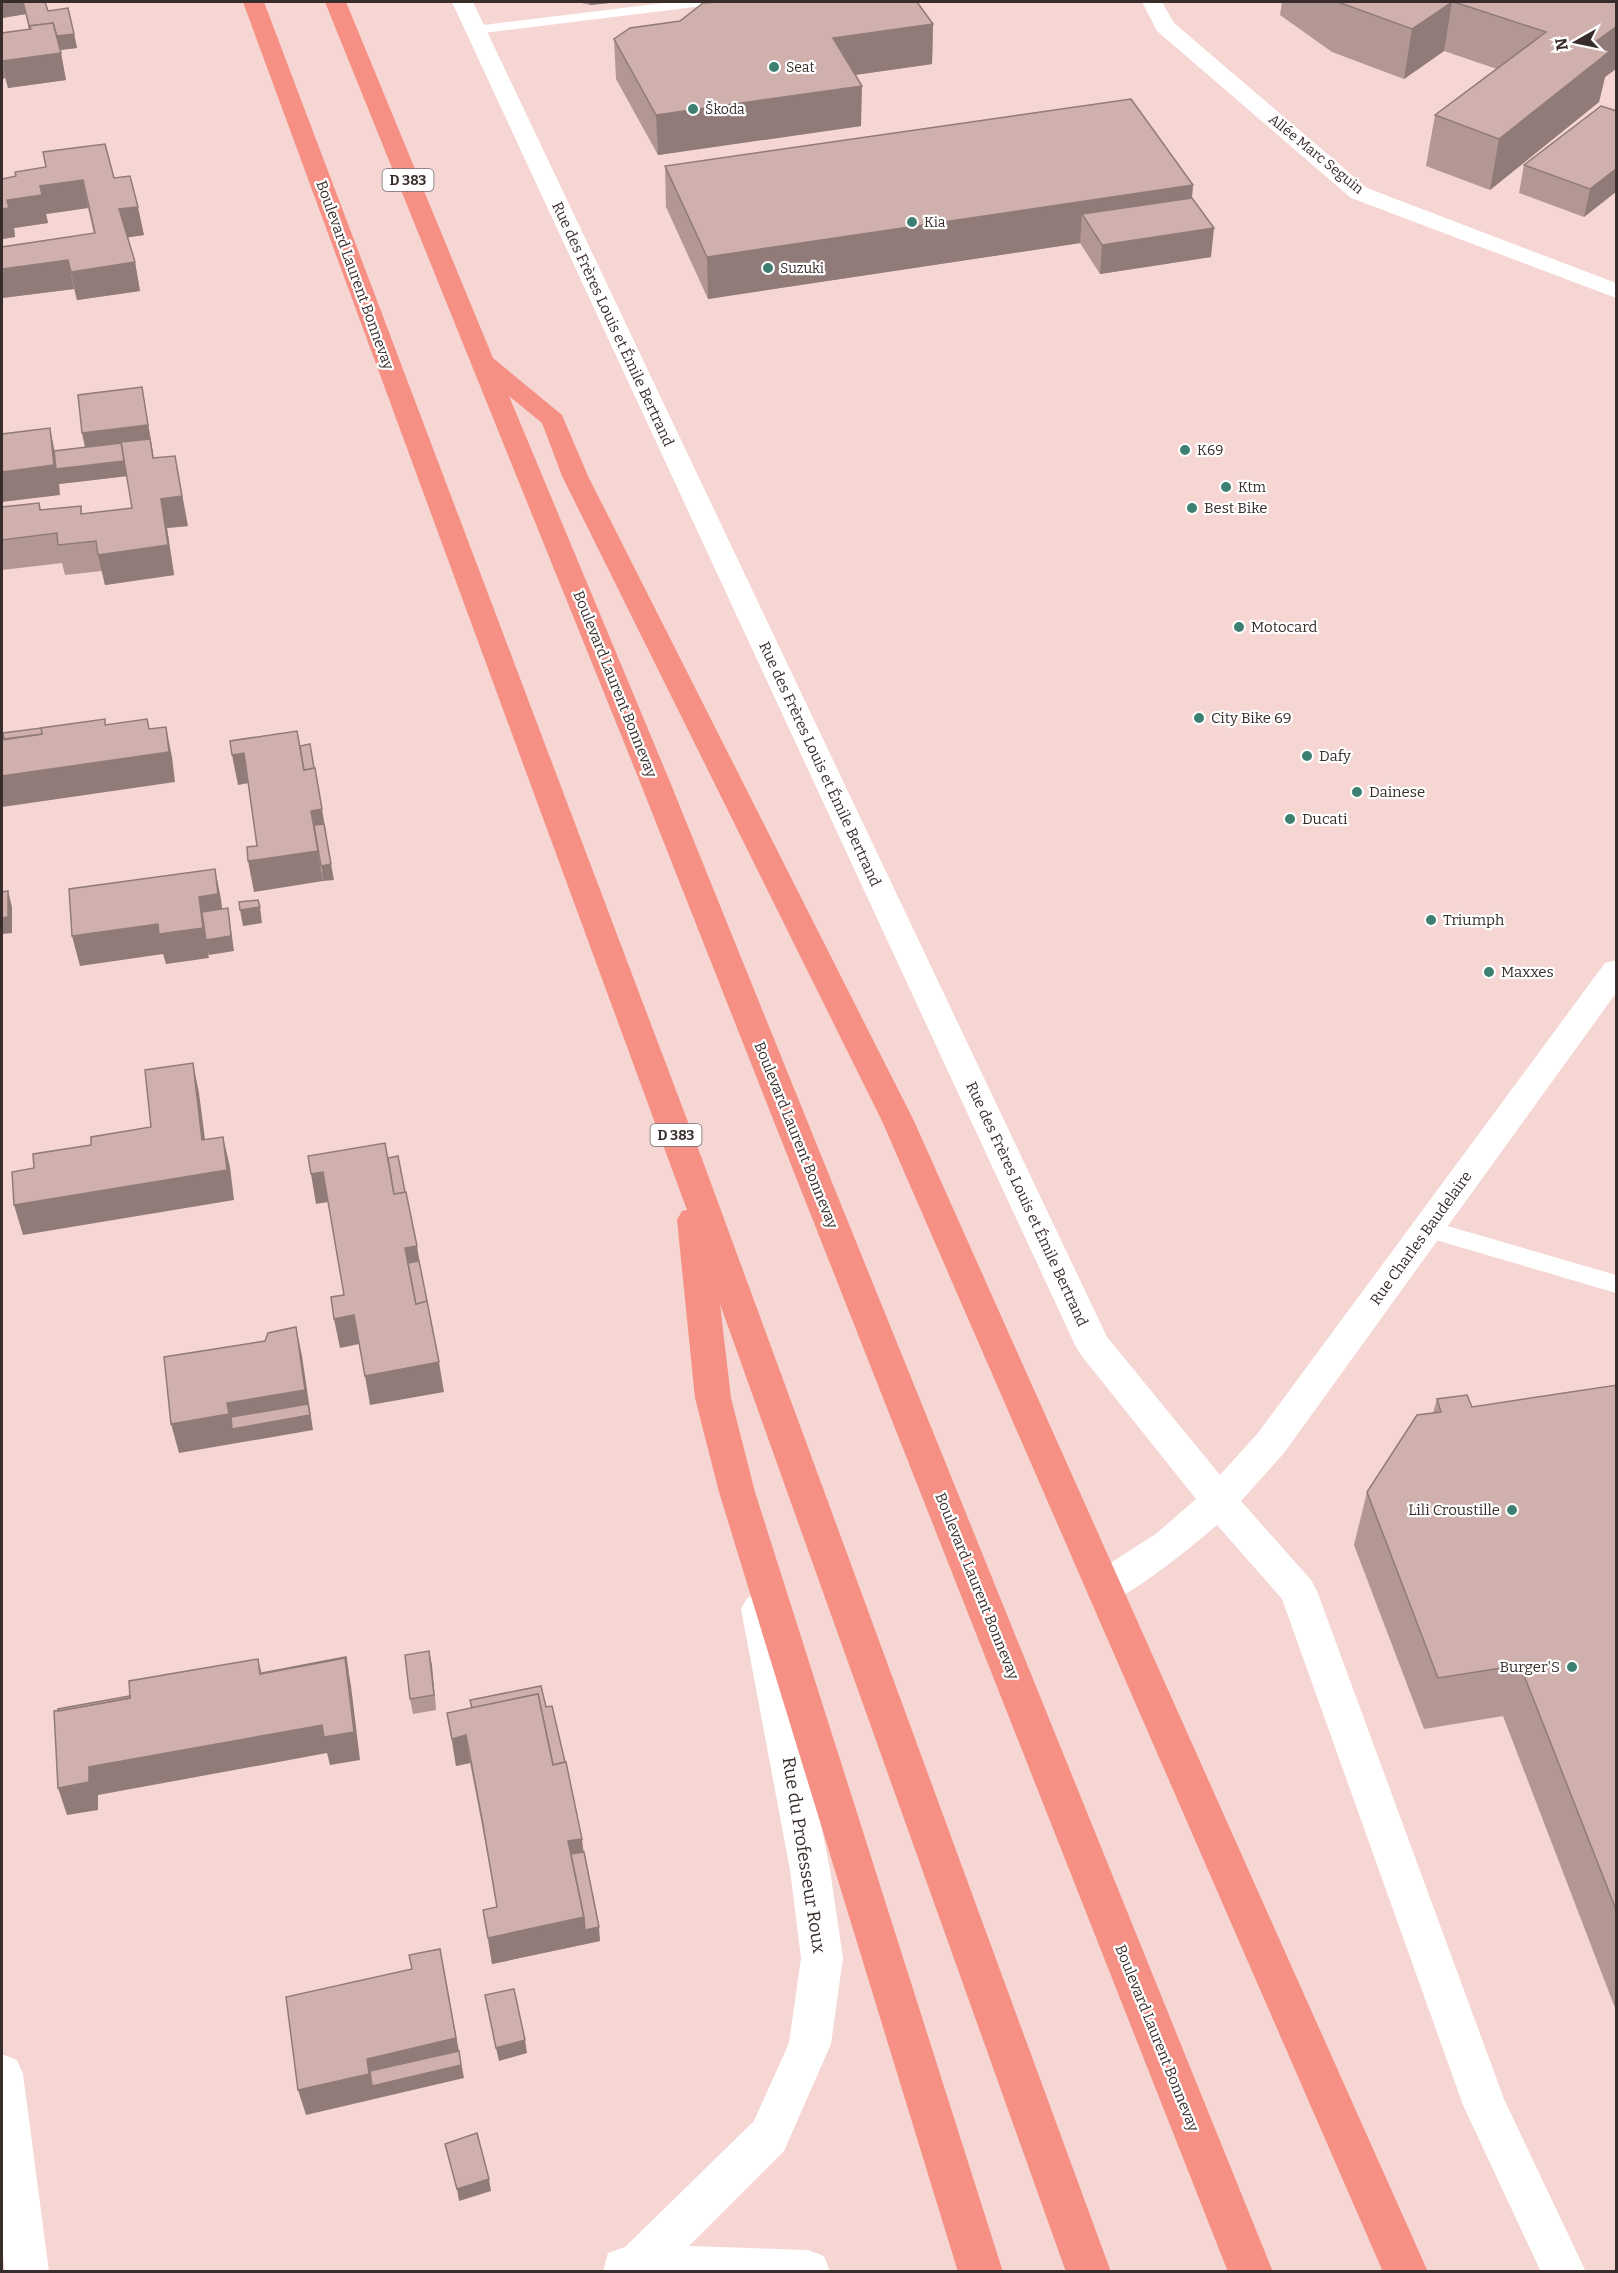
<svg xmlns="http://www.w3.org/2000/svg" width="1618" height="2273" viewBox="0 0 1618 2273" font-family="Bitter,serif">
  <rect width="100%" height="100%" fill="#f6d6d2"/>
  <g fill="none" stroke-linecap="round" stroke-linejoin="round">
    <!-- lane -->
    <g fill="#fff" fill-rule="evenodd">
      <path d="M672 2H710L703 6 475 34 468 30 475 26Z"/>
      <path d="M1427 1220 1616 1275V1293L1419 1235 1415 1229 1419 1223Z"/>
    </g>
    <!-- street -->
    <g fill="#fff" fill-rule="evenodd">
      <path d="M452 2H473L1107 1337 1220 1475 1258 1433 1605 963 1616 960V993L1284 1453 1241 1501 1311 1580 1317 1591 1504 2099 1586 2272H1541L1463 2105 1282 1599 1217 1525C1200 1540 1125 1602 1105 1602 1101 1602 1095 1598 1092 1597L1086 1586 1092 1575 1157 1533 1196 1499 1081 1355 1075 1345Z"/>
      <path d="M1142 2H1162L1174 23 1367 188 1616 283V298L1351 198 1157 31Z"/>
      <path d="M760 1593 773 1598 779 1609 830 1870 843 1958 831 2044 784 2151 689 2246 808 2250 824 2256 830 2272H603L608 2253 625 2247 754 2121 789 2043 801 1958 790 1870 741 1609 747 1598Z"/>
      <path d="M2 2054 17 2060 23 2074 49 2272H5L2 2247Z"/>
    </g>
    <!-- highway -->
    <g fill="#f68f84" fill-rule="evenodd">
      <path d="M243 2H264L705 1167 1111 2272H1066L720 1304 731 1398 755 1492 1003 2272H958L719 1492 695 1398 677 1220 682 1211 687 1210Z"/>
      <path d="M325 2H346L493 358 562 415 588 476 914 1121 1428 2272H1383L882 1121 562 476 542 423 509 396 668 777 1273 2272H1228L638 777Z"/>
    </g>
  </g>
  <!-- wall -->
  <g fill="#b29794">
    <path d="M2 2 48 11 74 34 77 48 60 50 66 80 8 88 5 78 2 79V33L29 29 26 14 2 18Z"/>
    <path d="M577 2H619L590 5Z"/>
    <path d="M1282 2H1617V68L1605 77 1599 102 1490 190 1426 166 1435 115 1497 69 1444 51 1404 79 1332 52 1280 15Z"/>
    <path d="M680 21 933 24 932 64 855 75 861 126 658 155 616 79 614 39Z"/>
    <path d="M1617 111V191L1584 217 1519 193 1524 165Z"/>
    <path d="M665 166 1193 185 1192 198 1211 257 1100 274 1080 243 708 299 666 207Z"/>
    <path d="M114 178 144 235 127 237 135 262 140 291 77 300 74 289 2 298 94 234 88 208 46 214 48 223 14 228 15 237 2 239V179Z"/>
    <path d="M142 387 154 458 188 526 167 528 174 575 105 585 102 571 65 575 62 563 2 570V507L39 503 41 510 81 506 82 514 132 508 127 476 59 484 60 495 50 428 54 451 85 447Z"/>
    <path d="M1617 1385V2013L1503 1716 1424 1729 1354 1545 1367 1492 1433 1413 1437 1399 1472 1407Z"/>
    <path d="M429 1651 436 1710 413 1714 410 1699Z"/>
    <path d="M546 1707 584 1852 600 1941 492 1964 483 1910 497 1907 486 1846 470 1763 456 1766 447 1713Z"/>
  </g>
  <!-- shaded-wall -->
  <g fill="#917b78">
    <path d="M2 2H23L26 14 2 18Z"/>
    <path d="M590 2H619L590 5Z"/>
    <path d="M1452 2 1444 51 1404 79 1412 29Z"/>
    <path d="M933 24 932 64 833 78V38Z"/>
    <path d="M1617 26V68L1605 77 1599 102 1490 190 1499 139 1591 45Z"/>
    <path d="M74 34 77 48 35 53 33 39Z"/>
    <path d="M61 53 66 80 8 88 2 61Z"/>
    <path d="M2 60 5 78 2 79Z"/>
    <path d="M862 86 861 126 658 155 656 115Z"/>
    <path d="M1617 168V191L1584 217 1590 189Z"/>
    <path d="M83 180 88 208 46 214 48 223 14 228 15 237 2 239V209L7 200 40 186Z"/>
    <path d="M1193 185 1189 226 1082 214 1080 243 708 299 707 257Z"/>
    <path d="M138 207 144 235 125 238 119 209Z"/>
    <path d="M1214 228 1211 257 1100 274 1102 245Z"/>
    <path d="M68 260 74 289 2 298V269Z"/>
    <path d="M135 262 140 291 77 300 71 272Z"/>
    <path d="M142 387 153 454 128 476 59 484 60 495 2 502V472L50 428 56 458 88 462 82 433Z"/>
    <path d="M175 456 188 526 167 528 174 575 105 585 98 555 161 499Z"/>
    <path d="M105 719 109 739 152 743 166 727 172 757 175 782 2 807V766L112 755Z"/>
    <path d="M244 753 249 783 238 785 232 755Z"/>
    <path d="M322 809 327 839 316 841 311 811Z"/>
    <path d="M318 851 323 881 254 892 248 861Z"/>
    <path d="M331 864 334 880 323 881 321 866Z"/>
    <path d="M215 869 221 899 224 925 228 908 234 951 209 955 208 952 209 958 166 964 163 954 80 966 72 936 199 897Z"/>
    <path d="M8 891 12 907V933L2 934V918Z"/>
    <path d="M260 907 262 923 243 926 240 910Z"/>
    <path d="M193 1063 199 1093 209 1170 202 1140Z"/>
    <path d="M223 1137 230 1167 234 1200 23 1235 14 1205Z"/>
    <path d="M323 1172 328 1202 316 1204 311 1174Z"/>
    <path d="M417 1246 422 1276 410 1278 405 1248Z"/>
    <path d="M354 1315 359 1344 340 1348 334 1319Z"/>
    <path d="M296 1327 302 1356 313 1430 179 1453 171 1424 227 1403Z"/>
    <path d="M439 1362 444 1392 370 1405 365 1376Z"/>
    <path d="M429 1651 432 1665 436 1710 434 1695Z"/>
    <path d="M346 1657 351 1686 360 1760 330 1765 327 1753 98 1795V1810L67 1815 58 1788 89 1782V1767L322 1725 325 1737 354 1732 349 1687 267 1702 260 1674 258 1659 265 1687 347 1672 345 1658 348 1672Z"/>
    <path d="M466 1735 470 1763 456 1766 452 1739Z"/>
    <path d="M582 1839 585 1866 572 1868 568 1841Z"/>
    <path d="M584 1917 599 1927 600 1941 492 1964 488 1938Z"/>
    <path d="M440 1949 464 2078 306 2115 298 2090 367 2059Z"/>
    <path d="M525 2040 527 2053 499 2061 496 2048Z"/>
    <path d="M489 2179 491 2191 459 2201 457 2189Z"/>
  </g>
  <!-- building -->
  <g fill="#cfb0ac" stroke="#917b78" stroke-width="1.5">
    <path d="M23 2H45L48 11 68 8 74 34 57 36 53 23 29 26 30 29Z"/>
    <path d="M716 2H917L933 24 833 38 862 86 656 115 614 39 630 28 680 21 703 3Z"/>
    <path d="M1338 2H1452L1412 29Z"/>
    <path d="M1454 2H1617V26L1591 45 1610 51 1499 139 1435 115 1546 32Z"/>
    <path d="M53 23 61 53 2 61V33L31 29 29 26Z"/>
    <path d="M1131 99 1193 185 707 257 665 166Z"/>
    <path d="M1601 106 1617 111V168L1590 189 1524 165Z"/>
    <path d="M105 144 114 178 130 176 138 207 119 209 135 262 71 272 68 260 2 269V247L95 233 83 180 40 186 42 195 7 200 9 208 2 209V179L16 176 15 172 46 167 43 152Z"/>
    <path d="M1192 198 1214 228 1102 245 1082 214Z"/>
    <path d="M142 387 148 425 82 433 78 395Z"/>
    <path d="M50 428 54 465 2 472V434Z"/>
    <path d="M150 439 153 458 175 456 182 496 161 499 168 545 98 555 96 541 58 545 57 533 2 540V507L39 503 40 510 81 506V514L132 508 121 442Z"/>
    <path d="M121 443 124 461 56 469 54 451Z"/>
    <path d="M105 719V725L147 719 149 729 166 727 169 752 2 776V740L42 734 41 728Z"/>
    <path d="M41 728 42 734 4 739 3 733Z"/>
    <path d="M297 731 304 770 315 768 322 809 311 811 318 851 248 861 247 847 257 846 244 753 232 755 230 741Z"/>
    <path d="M310 744 314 768 304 770 300 746Z"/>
    <path d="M324 824 331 864 321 866 314 825Z"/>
    <path d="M215 869 218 894 199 897 203 928 159 934 158 924 72 936 69 889Z"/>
    <path d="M8 891V917L2 918V892Z"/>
    <path d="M258 900 260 907 240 910 239 902Z"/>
    <path d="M228 908 231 936 206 940 202 912Z"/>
    <path d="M193 1063 202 1140 223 1137 227 1170 14 1205 12 1172 34 1168 33 1154 91 1145V1137L151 1127 145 1070Z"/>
    <path d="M385 1143 394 1194 406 1192 417 1246 405 1248 416 1304 427 1301 439 1362 365 1376 354 1315 334 1319 331 1297 344 1295 323 1172 311 1174 308 1156Z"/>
    <path d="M398 1156 405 1192 394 1194 388 1158Z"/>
    <path d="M419 1261 427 1301 416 1304 408 1263Z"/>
    <path d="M296 1327 305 1390 227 1403 229 1414 171 1424 164 1357 265 1341 268 1333Z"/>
    <path d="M1617 1385V1912L1520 1665 1438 1678 1367 1492 1417 1415 1441 1412 1437 1399 1467 1395 1472 1407Z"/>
    <path d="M308 1404 310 1415 232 1429 231 1417Z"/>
    <path d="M429 1651 434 1695 410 1699 405 1655Z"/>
    <path d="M346 1657 348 1672 345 1658 262 1673Z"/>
    <path d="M345 1658 354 1732 324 1737 322 1725 89 1767V1782L58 1788 54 1711 130 1698 129 1681 258 1659 260 1674Z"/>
    <path d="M541 1686 546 1707 552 1706 565 1762 553 1765 538 1694 472 1708 470 1700Z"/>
    <path d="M538 1694 553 1765 566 1762 582 1839 568 1841 584 1917 488 1938 483 1910 497 1907 482 1819 466 1735 452 1739 447 1713Z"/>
    <path d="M130 1696V1698L58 1711V1709Z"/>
    <path d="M584 1852 599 1927 585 1930 584 1917 571 1854Z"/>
    <path d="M440 1949 456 2038 367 2059 369 2074 298 2090 286 1997 412 1969 409 1955Z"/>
    <path d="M514 1989 525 2040 496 2048 485 1995Z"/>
    <path d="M459 2051 461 2065 372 2086 370 2071Z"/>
    <path d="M477 2133 489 2179 457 2189 445 2144Z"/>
  </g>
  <!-- markers -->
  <g fill="#3d8071" stroke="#fff" stroke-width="2">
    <circle cx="774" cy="67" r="6"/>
    <circle cx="693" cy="109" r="6"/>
    <circle cx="912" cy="222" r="6"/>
    <circle cx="768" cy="268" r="6"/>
    <circle cx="1185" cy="450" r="6"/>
    <circle cx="1226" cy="487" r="6"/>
    <circle cx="1192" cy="508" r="6"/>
    <circle cx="1239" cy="627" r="6"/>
    <circle cx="1199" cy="718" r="6"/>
    <circle cx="1307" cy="756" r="6"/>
    <circle cx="1357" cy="792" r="6"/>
    <circle cx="1290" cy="819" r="6"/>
    <circle cx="1431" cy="920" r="6"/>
    <circle cx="1489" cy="972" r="6"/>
    <circle cx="1512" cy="1510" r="6"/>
    <circle cx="1572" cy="1667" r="6"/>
  </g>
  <g text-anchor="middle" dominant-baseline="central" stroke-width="4.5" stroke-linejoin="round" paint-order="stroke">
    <!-- far-poi labels -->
    <g font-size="14" fill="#392d2b" stroke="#fff" text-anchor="start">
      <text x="786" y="67">Seat</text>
      <text x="705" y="109">Škoda</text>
      <text x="924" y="222">Kia</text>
      <text x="780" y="268">Suzuki</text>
      <text x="1197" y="450">K69</text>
      <text x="1238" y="487">Ktm</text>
    </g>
    <!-- far-street labels -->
    <g font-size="14" fill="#392d2b" stroke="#fff">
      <text transform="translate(1316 154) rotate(39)">Allée Marc Seguin</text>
    </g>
    <!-- shield labels -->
    <g fill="#fff" stroke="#746c6b" stroke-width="1.5">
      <rect x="382.5" y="169" width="51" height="22" rx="4.5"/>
      <rect x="650.5" y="1124" width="51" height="22" rx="4.5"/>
    </g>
    <g font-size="14" font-weight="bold" fill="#392d2b">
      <text x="408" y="180">D 383</text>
      <text x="676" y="1135">D 383</text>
    </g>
    <!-- street labels -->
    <g font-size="15" fill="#392d2b" stroke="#fff">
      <text transform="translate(355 275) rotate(70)">Boulevard Laurent Bonnevay</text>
      <text transform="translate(613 324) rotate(65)">Rue des Frères Louis et Émile Bertrand</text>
      <text transform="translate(615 684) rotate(68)">Boulevard Laurent Bonnevay</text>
      <text transform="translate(820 764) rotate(65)">Rue des Frères Louis et Émile Bertrand</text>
      <text transform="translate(796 1135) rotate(68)">Boulevard Laurent Bonnevay</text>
      <text transform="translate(1027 1204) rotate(65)">Rue des Frères Louis et Émile Bertrand</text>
      <text transform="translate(1421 1238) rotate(-54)">Rue Charles Baudelaire</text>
      <text transform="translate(977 1586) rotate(68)">Boulevard Laurent Bonnevay</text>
      <text transform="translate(1157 2038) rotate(68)">Boulevard Laurent Bonnevay</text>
    </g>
    <!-- poi labels -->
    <g font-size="15" fill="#392d2b" stroke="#fff" text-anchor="start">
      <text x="1204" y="508">Best Bike</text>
      <text x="1251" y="627">Motocard</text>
      <text x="1211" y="718">City Bike 69</text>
      <text x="1319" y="756">Dafy</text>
      <text x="1369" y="792">Dainese</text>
      <text x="1302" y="819">Ducati</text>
      <text x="1443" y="920">Triumph</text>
      <text x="1501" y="972">Maxxes</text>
      <text x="1500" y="1510" text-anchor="end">Lili Croustille</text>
      <text x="1560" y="1667" text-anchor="end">Burger'S</text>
    </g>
    <!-- near-street labels -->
    <g font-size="18" fill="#392d2b" stroke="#fff">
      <text transform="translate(804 1855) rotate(81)">Rue du Professeur Roux</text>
    </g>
  </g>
  <!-- border -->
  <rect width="1618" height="2273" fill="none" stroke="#392d2b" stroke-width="6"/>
  <!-- north arrow -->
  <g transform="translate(1576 42) rotate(261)" stroke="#ffffff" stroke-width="4.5" paint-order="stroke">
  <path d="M0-4.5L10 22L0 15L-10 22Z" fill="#392d2b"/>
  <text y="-9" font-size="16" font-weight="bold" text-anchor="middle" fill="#392d2b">N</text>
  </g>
</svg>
